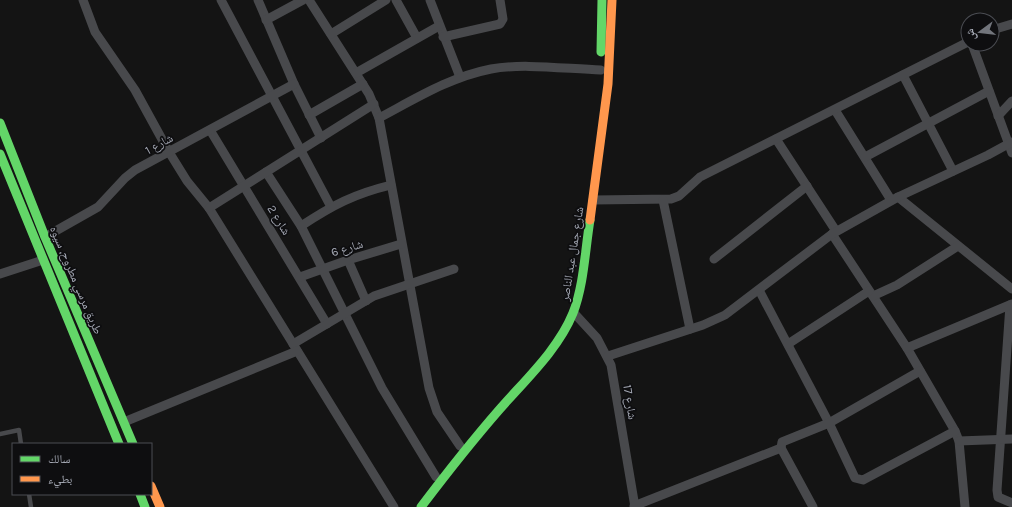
<svg xmlns="http://www.w3.org/2000/svg" width="1012" height="507" viewBox="0 0 1012 507" font-family="Karla,'Noto Naskh Arabic',sans-serif">
  <rect width="100%" height="100%" fill="#141414"/>
  <g fill="none" stroke-linecap="round" stroke-linejoin="round">
    <!-- lane -->
    <g stroke="#48494c" stroke-width="4.5">
      <path d="M0 434 19 430 21 444"/>
      <path d="M29 494 31 507"/>
    </g>
    <!-- street -->
    <g stroke="#48494c" stroke-width="9">
      <path d="M83 0 95 32 135 90 169 152 187 181 209 208 394 507"/>
      <path d="M221 0 331 207"/>
      <path d="M258 0 294 84 321 138"/>
      <path d="M309 0 369 94 379 118 429 388 437 412 460 446"/>
      <path d="M396 0 417 38"/>
      <path d="M430 0 460 77"/>
      <path d="M266 20 303 0"/>
      <path d="M992 30 1012 24"/>
      <path d="M331 34 386 0"/>
      <path d="M443 37 500 24 503 19 500 0"/>
      <path d="M972 44 1012 153"/>
      <path d="M356 73 439 26"/>
      <path d="M903 75 953 171"/>
      <path d="M835 110 891 200"/>
      <path d="M309 115 363 84"/>
      <path d="M998 116 1012 101"/>
      <path d="M379 118C415 99 450 77 491 69 523 63 567 69 601 70"/>
      <path d="M210 130 327 324"/>
      <path d="M776 139 836 231"/>
      <path d="M865 157 989 91"/>
      <path d="M266 172 301 226 382 388 436 477"/>
      <path d="M898 197 1012 289"/>
      <path d="M593 200 671 199 679 196 700 177 968 42"/>
      <path d="M663 200 690 329"/>
      <path d="M209 208 374 104"/>
      <path d="M301 226C333 205 354 194 391 185"/>
      <path d="M832 234 907 348 955 431 959 441 965 507"/>
      <path d="M45 237 98 207 125 178 135 170 294 84"/>
      <path d="M714 259 807 186"/>
      <path d="M348 260 366 301"/>
      <path d="M0 274 43 260"/>
      <path d="M300 277 348 260 401 244"/>
      <path d="M759 290 829 423 855 478 863 480 955 431"/>
      <path d="M873 296 897 285 958 246"/>
      <path d="M1010 305 997 490 998 497 1012 503"/>
      <path d="M574 313 597 338 611 365 635 507"/>
      <path d="M293 344 374 296 454 269"/>
      <path d="M788 344 869 291"/>
      <path d="M907 348 1012 304"/>
      <path d="M608 356 703 325 725 315 832 234 898 197 988 155 1012 142"/>
      <path d="M124 422 297 351"/>
      <path d="M959 441 1012 439"/>
      <path d="M634 506 781 448"/>
      <path d="M813 507 781 448 782 442 829 423 920 371"/>
    </g>
    <!-- fast -->
    <g stroke="#63d668" stroke-width="9">
      <path d="M601 52 602 0"/>
      <path d="M0 123 45 237 133 444"/>
      <path d="M0 154 119 444"/>
      <path d="M140 494 145 507"/>
      <path d="M421 507C446 474 472 441 499 410 525 380 558 350 573 313 584 285 585 250 590 220"/>
    </g>
    <!-- slow -->
    <g stroke="#ff974d" stroke-width="9">
      <path d="M590 220 608 84 612 0"/>
      <path d="M151 486 160 507"/>
    </g>
  </g>
  <g text-anchor="middle" dominant-baseline="central" stroke-width="3.5" stroke-linejoin="round" paint-order="stroke">
    <!-- street labels -->
    <g font-size="12" fill="#a5a9b4" stroke="#0e0e10">
      <text transform="translate(159 144) rotate(-29)">شارع 1</text>
      <text transform="translate(279 220) rotate(58)">شارع 2</text>
      <text transform="translate(347 248) rotate(-17)">شارع 6</text>
      <text transform="translate(572 254) rotate(-81)">شارع جمال عبد الناصر</text>
      <text transform="translate(76 280) rotate(67)">طريق مرسي مطروح, سيوه</text>
      <text transform="translate(630 402) rotate(81)">شارع 17</text>
    </g>
  </g>
  <!-- legend -->
  <rect x="12" y="443" width="140" height="52" fill="#0e0e10" stroke="#4a4c52"/>
  <rect x="20" y="456" width="20" height="6" fill="#63d668" stroke="#4a4c52"/>
  <text x="48" y="463" font-size="12" fill="#a5a9b4">سالك</text>
  <rect x="20" y="476" width="20" height="6" fill="#ff974d" stroke="#4a4c52"/>
  <text x="48" y="483" font-size="12" fill="#a5a9b4">بطيء</text>
  <!-- north arrow -->
  <g transform="translate(980 32) rotate(255)"><circle r="19" fill="#0e0e10" stroke="#4a4c52"/>
  <path d="M0-3L7 15L0 10L-7 15Z" fill="#72757c"/>
  <text y="-6" font-size="11" font-weight="bold" text-anchor="middle" fill="#a5a9b4">ش</text>
  </g>
</svg>
